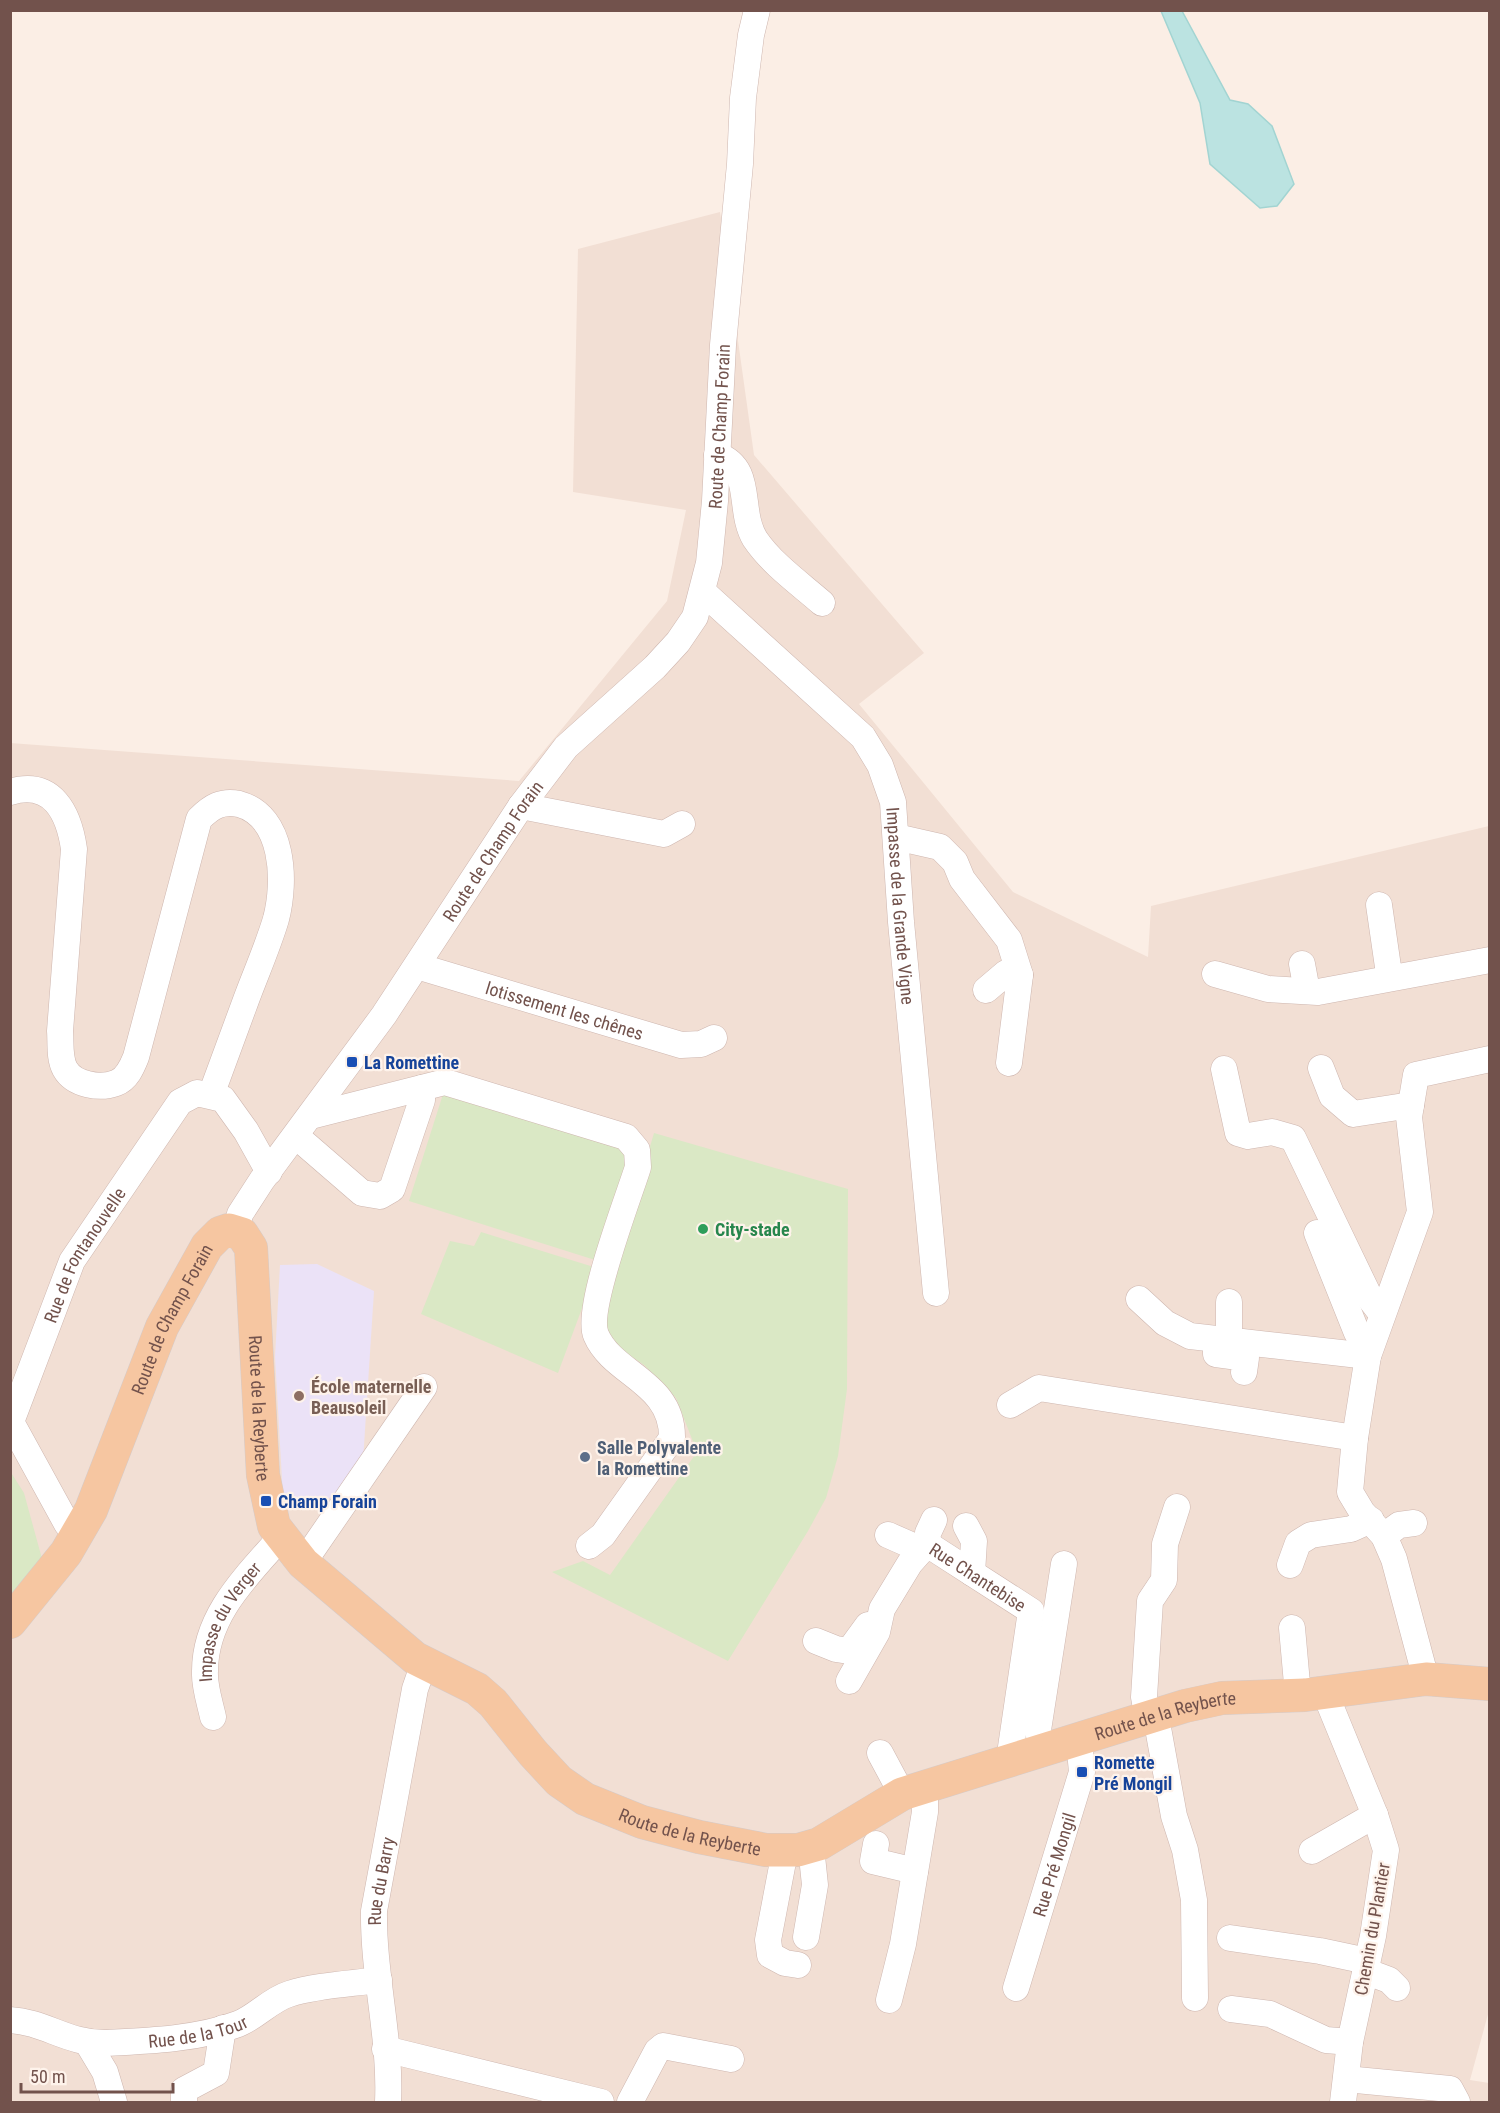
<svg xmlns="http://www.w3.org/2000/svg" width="1500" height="2113" viewBox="0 0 1500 2113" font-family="'Roboto Condensed',sans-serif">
  <rect width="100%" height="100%" fill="#fbeee5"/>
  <!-- residential -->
  <path fill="#f2dfd4" d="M720 212 754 455 924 653 859 704 1013 892 1148 957 1151 906 1489 826 1490 2007 1470 2080 1489 2083V2102H11L10 743 519 781 667 601 686 510 573 492 578 249Z"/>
  <!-- education -->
  <path fill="#ebe2f7" d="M317 1264 374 1291 363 1461 347 1488 322 1502 283 1497 275 1357 280 1265Z"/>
  <!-- green -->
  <g fill="#dae8c5">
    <path d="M444 1091 630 1150 595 1260 409 1201Z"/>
    <path d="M654 1133 848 1189 847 1389 838 1456 826 1498 808 1531 728 1661 552 1572 583 1561 610 1575 697 1452 676 1398 644 1365 623 1351 610 1336 605 1320 607 1292Z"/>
    <path d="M481 1232 597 1268 558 1373 421 1314 450 1241 474 1246Z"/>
    <path d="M10 1471 24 1493 44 1566 10 1600Z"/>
  </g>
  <!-- water -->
  <path fill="#bbe3e1" stroke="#a2d4d2" stroke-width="1.5" d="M1161 11H1182L1230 100 1248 104 1272 126 1294 184 1277 206 1260 208 1210 164 1200 103Z"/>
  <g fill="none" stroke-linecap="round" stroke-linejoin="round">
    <defs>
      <g id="minor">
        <path d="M717 455C755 469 737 509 755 539 772 564 799 583 822 603"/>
        <path id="s1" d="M703 592 863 737 880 765 893 802 901 922 936 1293"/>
        <path d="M10 792C53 779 69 814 74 849L60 1031C61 1043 59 1058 65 1069 74 1085 100 1089 116 1083 127 1079 132 1067 136 1057L199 819C211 807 222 800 239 804 284 816 286 881 276 919 268 946 256 973 246 1000 234 1032 223 1063 211 1095"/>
        <path d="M521 806 664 834 682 824"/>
        <path d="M896 837 940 847 955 862 962 879 1009 940 1020 975"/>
        <path d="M1379 905 1388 967 1393 977"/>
        <path d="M1302 964 1307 991"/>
        <path id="s2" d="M417 966 681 1045 701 1044 714 1038"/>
        <path d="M1215 974 1268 989 1318 992 1490 960"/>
        <path d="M986 990 1006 973 1020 975 1009 1063"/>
        <path d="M1321 1068 1332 1096 1353 1114 1411 1105"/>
        <path d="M1224 1069 1238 1133 1248 1136 1272 1132 1293 1138 1371 1300 1381 1313"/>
        <path d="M311 1116 445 1082 626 1137 637 1150 638 1167C628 1199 585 1309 596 1335 613 1375 673 1382 672 1438L603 1535 589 1546"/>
        <path d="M296 1136 362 1193 380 1196 392 1189 422 1100V1088"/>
        <path id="s3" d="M236 1230 240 1214 262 1180 384 1015 521 806 566 747 655 667 678 642 695 617 709 563 715 501 723 345 740 164 743 98 751 35 757 10"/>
        <path d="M1317 1233 1357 1333 1371 1344"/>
        <path d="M1139 1299 1165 1323 1190 1336 1368 1356"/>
        <path d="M1229 1339V1302"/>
        <path d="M1216 1350V1354L1246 1358 1244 1372"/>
        <path d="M1010 1405 1039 1388 1355 1438"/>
        <path d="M966 1526 974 1541 972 1573"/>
        <path id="s4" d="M78 1535 67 1524 11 1422 72 1261 180 1102 197 1093 223 1099 246 1131 269 1172"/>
        <path d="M888 1535 922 1550"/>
        <path d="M1384 1536 1399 1525 1414 1523"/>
        <path d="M927 1544 928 1533 934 1520"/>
        <path d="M303 1563 424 1387"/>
        <path d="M1290 1565 1298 1543 1311 1535 1351 1529 1371 1520"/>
        <path d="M1292 1628 1298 1695"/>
        <path d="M816 1641 836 1649 849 1651 868 1625"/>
        <path d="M1426 1679 1394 1559 1384 1536 1362 1512 1350 1492 1355 1438 1368 1356 1420 1212 1409 1117 1416 1075 1490 1059"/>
        <path id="s5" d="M849 1681 877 1632 882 1609 910 1563 927 1544 1031 1611 1009 1761"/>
        <path d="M1325 1693 1375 1815 1386 1850 1373 1936 1350 2042 1343 2102"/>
        <path id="s6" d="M213 1717C210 1703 204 1686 205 1671 205 1615 247 1576 281 1537"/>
        <path d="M1156 1717 1174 1816 1185 1850 1194 1900 1195 1998"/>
        <path d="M1148 1719 1144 1697 1150 1601 1164 1580 1165 1544 1177 1507"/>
        <path d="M1042 1751 1038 1730 1064 1564"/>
        <path d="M880 1753 902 1794"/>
        <path d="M876 1844 873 1861 915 1871"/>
        <path d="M785 1851 768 1940 770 1955 785 1963 798 1965"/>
        <path d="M1312 1851 1375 1815"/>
        <path d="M806 1937 815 1885 811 1847"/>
        <path d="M1230 1938 1320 1951 1367 1961"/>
        <path d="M1365 1971 1389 1980 1397 1988"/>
        <path id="s7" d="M1016 1988 1082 1772 1079 1740"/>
        <path d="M889 2000 903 1944 925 1812V1787"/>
        <path d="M1231 2009 1270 2014 1326 2040 1350 2042"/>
        <path id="s8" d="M10 2020C46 2022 67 2044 107 2043 149 2041 198 2039 238 2024 256 2017 270 2000 289 1994 318 1985 350 1984 379 1980"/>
        <path d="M87 2042 105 2072 114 2102"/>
        <path d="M385 2049 601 2102"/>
        <path d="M1346 2079 1450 2089 1457 2102"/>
        <path d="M184 2102V2090L216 2073 223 2028"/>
        <path id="s9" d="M388 2102C391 2038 373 1975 374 1911L415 1689 424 1663"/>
        <path d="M630 2102 657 2051 663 2046 731 2059"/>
      </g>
      <g id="major">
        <path id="s10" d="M10 1622 66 1553 91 1510 162 1327 207 1246 220 1233 229 1230 242 1234 251 1248 263 1475 274 1526 303 1563 415 1658 477 1689 493 1703 533 1753 559 1781 585 1799 642 1822 699 1837 766 1850H798L819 1844 902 1794 1185 1706 1222 1698 1305 1695 1426 1679 1490 1684"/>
      </g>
    </defs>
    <!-- minor casing -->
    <use href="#minor" stroke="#ceb6af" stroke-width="27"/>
    <!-- major casing -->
    <use href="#major" stroke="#d5cbc9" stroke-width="34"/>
    <!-- minor -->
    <use href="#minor" stroke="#fff" stroke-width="26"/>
    <!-- major -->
    <use href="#major" stroke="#f6c6a1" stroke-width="33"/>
  </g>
  <!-- markers -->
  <g fill="#1a4fb4" stroke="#fef3eb" stroke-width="2">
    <rect x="346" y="1056" width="12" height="12" rx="3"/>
    <rect x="260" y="1495" width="12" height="12" rx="3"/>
    <rect x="1076" y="1766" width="12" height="12" rx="3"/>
  </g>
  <circle fill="#2e9e5b" stroke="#fef3eb" stroke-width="2" cx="703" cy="1229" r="6"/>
  <circle fill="#8d6e63" stroke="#fef3eb" stroke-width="2" cx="299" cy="1396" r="6"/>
  <circle fill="#5c6f8a" stroke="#fef3eb" stroke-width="2" cx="585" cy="1457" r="6"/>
  <g text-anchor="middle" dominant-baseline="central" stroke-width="4.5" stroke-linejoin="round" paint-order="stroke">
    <!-- street labels -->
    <g font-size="18" fill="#72524c" stroke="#fef3eb">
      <text stroke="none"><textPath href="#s3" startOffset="963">Route de Champ Forain</textPath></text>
      <text stroke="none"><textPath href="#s3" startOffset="459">Route de Champ Forain</textPath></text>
      <text stroke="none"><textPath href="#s1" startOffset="392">Impasse de la Grande Vigne</textPath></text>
      <text stroke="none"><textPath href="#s2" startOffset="154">lotissement les chênes</textPath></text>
      <text stroke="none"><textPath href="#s4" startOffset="315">Rue de Fontanouvelle</textPath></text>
      <text stroke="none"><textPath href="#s10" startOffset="346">Route de Champ Forain</textPath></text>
      <text stroke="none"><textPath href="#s10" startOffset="646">Route de la Reyberte</textPath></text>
      <text stroke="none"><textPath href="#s5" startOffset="220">Rue Chantebise</textPath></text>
      <text stroke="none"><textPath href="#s6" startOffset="102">Impasse du Verger</textPath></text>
      <text stroke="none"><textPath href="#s10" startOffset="1798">Route de la Reyberte</textPath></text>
      <text stroke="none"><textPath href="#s10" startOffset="1294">Route de la Reyberte</textPath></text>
      <text stroke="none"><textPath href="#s7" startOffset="129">Rue Pré Mongil</textPath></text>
      <text stroke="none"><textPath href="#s9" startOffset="222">Rue du Barry</textPath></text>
      <text transform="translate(1372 1929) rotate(-80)">Chemin du Plantier</text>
      <text stroke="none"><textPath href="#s8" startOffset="192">Rue de la Tour</textPath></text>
    </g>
    <!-- transit labels -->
    <g font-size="18" font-weight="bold" fill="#164399" stroke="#fef3eb" text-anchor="start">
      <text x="364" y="1062">La Romettine</text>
      <text x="278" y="1501">Champ Forain</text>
      <text x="1094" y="1762">Romette<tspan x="1094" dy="21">Pré Mongil</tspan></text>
    </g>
    <!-- leisure labels -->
    <g font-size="18" font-weight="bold" fill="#27864d" stroke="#fef3eb" text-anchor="start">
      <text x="715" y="1229">City-stade</text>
    </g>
    <!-- education labels -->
    <g font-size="18" font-weight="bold" fill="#785e54" stroke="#fef3eb" text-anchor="start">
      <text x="311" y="1386">École maternelle<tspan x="311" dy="21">Beausoleil</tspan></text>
    </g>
    <!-- service labels -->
    <g font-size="18" font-weight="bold" fill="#4e5e75" stroke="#fef3eb" text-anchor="start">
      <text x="597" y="1447">Salle Polyvalente<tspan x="597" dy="21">la Romettine</tspan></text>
    </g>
  </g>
  <!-- border -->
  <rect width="1500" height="2113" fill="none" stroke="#72524c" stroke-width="24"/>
  <!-- scale -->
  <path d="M21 2083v9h152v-9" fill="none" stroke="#72524c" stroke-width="3"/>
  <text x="30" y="2083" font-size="18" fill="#72524c" stroke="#fef3eb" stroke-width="4.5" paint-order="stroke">50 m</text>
</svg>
